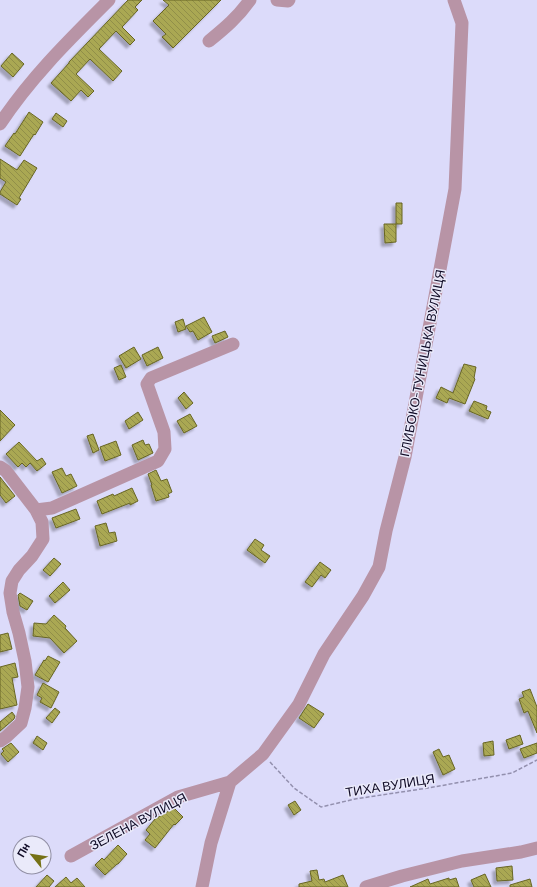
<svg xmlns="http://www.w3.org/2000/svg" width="537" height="887" font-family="Barlow,sans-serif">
	<defs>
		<pattern id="building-back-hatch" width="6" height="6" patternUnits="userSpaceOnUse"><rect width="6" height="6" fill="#aaa853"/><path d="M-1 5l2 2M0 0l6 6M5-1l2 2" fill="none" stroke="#918f48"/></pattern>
		<filter id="shadow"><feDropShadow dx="-3.5" dy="3.5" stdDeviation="1" flood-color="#0004"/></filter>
	</defs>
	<rect width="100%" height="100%" fill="#dcdbfa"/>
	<path fill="url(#building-back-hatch)" stroke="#676524" filter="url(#shadow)" d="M128 0H142L135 7 138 10 122 27 135 40 130 45 116 31 99 49 122 71 113 81 90 59 76 74 94 91 88 97 81 90 71 101 51 83 69 63V62Z
		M163 0H221L173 48 162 37 166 34 153 21 169 5Z
		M12 53 24 64 13 77 1 66Z
		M29 112 43 122 35 135 34 134 20 156 5 146 14 133 15 134Z
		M56 113 67 121 63 127 52 119Z
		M0 159 17 170 24 160 37 168 19 198 21 199 17 205 0 194V192L6 182 0 178Z
		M396 203H402V224H396V242L385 243 384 224H396Z
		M204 317 212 332 198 340 193 331 190 332 186 326Z
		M183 319 186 329 178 332 175 322Z
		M225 331 228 337 215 343 212 336Z
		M134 347 141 359 126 368 119 356Z
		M158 347 163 358 147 366 142 355Z
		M464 364 476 367 474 378 475 379 465 404 449 398 447 403 436 398 441 387 453 393Z
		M121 365 126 377 119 380 114 368Z
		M184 392 193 403 186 409 178 398Z
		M474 401 487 406 486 410 491 412 488 419 469 411Z
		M0 410 15 425 0 441Z
		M138 412 143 420 129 429 125 421Z
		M190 414 197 426 184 433 177 421Z
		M93 434 99 450 93 453 87 436Z
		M143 440 145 445 149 444 153 453 138 460 132 445Z
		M116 441 121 455 105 461 100 447Z
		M19 442 37 461 42 458 46 464 37 471 30 463 26 467 22 463 18 467 6 454Z
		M62 468 66 476 71 474 77 486 62 493 52 472Z
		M156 470 161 481 167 479 172 492 168 494 169 497 156 501 151 485H152L148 474Z
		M0 477 15 496 6 503 0 495Z
		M132 488 138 501 130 505V503L102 514 97 501 113 494 114 496Z
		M76 509 80 519 56 528 52 518Z
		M106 523 109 533 115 532 117 541 100 546 95 526Z
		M255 539 264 545 261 550 270 556 265 563 247 550Z
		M54 558 61 564 50 576 43 570Z
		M320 562 331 570 325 578 321 575 312 587 305 582Z
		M63 582 70 590 55 603 49 596Z
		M20 593 33 601 27 610 20 606 18 595Z
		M54 615 66 626 65 628 77 641 64 653 50 638 33 636 34 623 46 624Z
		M8 633 12 649 0 652V635Z
		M48 656 60 662 48 682 35 675 44 660 45 661Z
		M15 663 18 677 12 678 17 705 0 709V667Z
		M43 683 59 692 51 708 40 702 42 698 37 695Z
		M530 689 537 707V733L528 711 524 713 519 699 524 697 522 692Z
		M308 704 324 714 314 728 299 718Z
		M55 708 60 712 52 723 46 718Z
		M12 712 15 716 14 719 0 731V722Z
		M520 735 523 744 509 749 506 740Z
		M37 736 47 743 43 750 33 743Z
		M493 741 494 755 484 756 483 743Z
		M11 743 19 752 8 762 1 754 4 751 2 749Z
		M537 743V753L524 758 520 749Z
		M439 749 443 757 449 755 455 769 443 775 433 752Z
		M295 801 301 810 294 815 288 805Z
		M174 808 183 817 175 825 174 824 155 848 145 840 150 834 146 830 155 819Z
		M118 845 127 854 118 864H117L105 875 95 865 102 858 104 860Z
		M512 866 513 880 497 881 496 868Z
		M317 870 319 880 324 879 325 882 343 875 348 887H299V884L312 881 310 871Z
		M485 874 491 887H474L471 880Z
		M47 875 54 881 49 887H36Z
		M66 877 71 883 77 878 85 887H55Z
		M449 878V880L456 878 459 887H410L428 879 430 884Z
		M530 879 532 887H510V885Z"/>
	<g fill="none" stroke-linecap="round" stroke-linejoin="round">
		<path stroke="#9390ae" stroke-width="1.5" stroke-dasharray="4 2" stroke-linecap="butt" d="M270 762 294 788 321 807 355 799 428 788 512 773 537 760"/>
		<path stroke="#b894a6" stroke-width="13" d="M277 0 288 1 289 0
			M209 41C225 28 238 17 250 0
			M0 124C30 78 70 39 109 0
			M0 467 6 471 36 510 42 522 43 539 32 556 19 570 12 581 10 593 13 612 19 633 25 661 28 687 25 708 21 723 6 737 0 741
			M36 510 52 508 158 461 165 449 164 432 147 384 151 378 233 344
			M71 856 178 797 230 782
			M202 887 211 843 230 782 263 754 299 704 324 654 363 596 379 567 386 531 405 457 455 189 462 23 454 0
			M366 887 402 876 462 861 521 852 537 848"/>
	</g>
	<g text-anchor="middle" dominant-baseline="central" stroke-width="3" stroke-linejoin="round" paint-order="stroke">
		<g font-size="13" fill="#0f0a25" stroke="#eaeafa">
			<text transform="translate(422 363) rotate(-79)">ГЛИБОКО-ТУНИЦЬКА ВУЛИЦЯ</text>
			<text transform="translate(390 785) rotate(-9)">ТИХА ВУЛИЦЯ</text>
			<text transform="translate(138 821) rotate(-28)">ЗЕЛЕНА ВУЛИЦЯ</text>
		</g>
	</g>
	<g transform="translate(32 855) rotate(300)"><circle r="19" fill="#eaeafa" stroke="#9290a5"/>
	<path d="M0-3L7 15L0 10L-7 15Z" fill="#767216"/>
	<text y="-6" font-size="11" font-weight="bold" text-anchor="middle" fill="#0f0a25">Пн</text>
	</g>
</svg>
